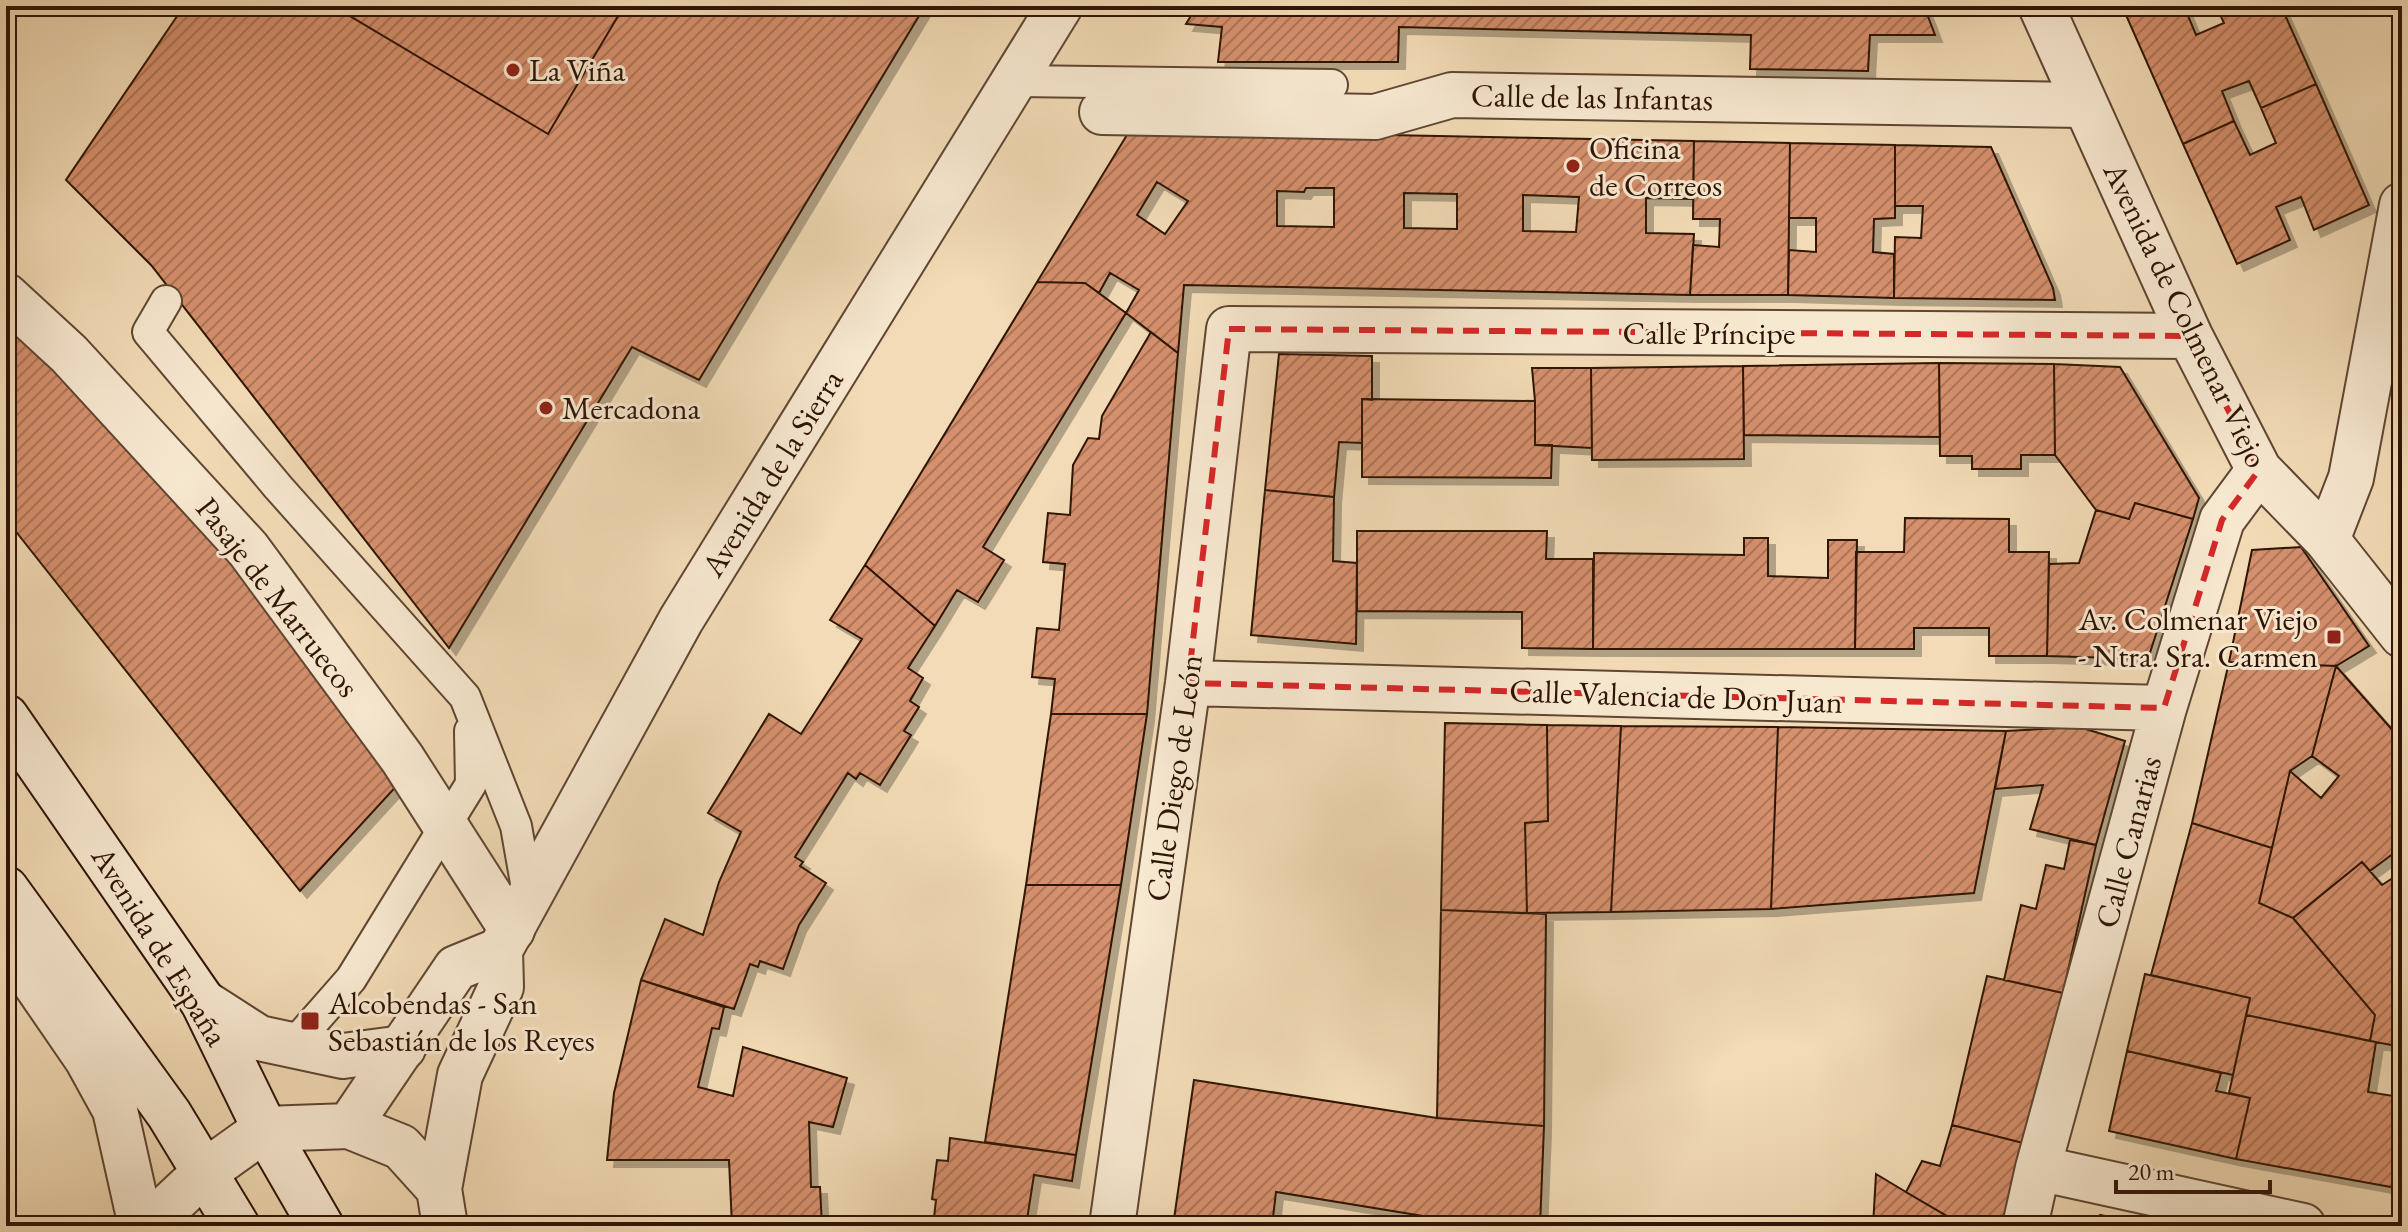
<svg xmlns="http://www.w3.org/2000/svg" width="2408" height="1232" font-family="'EB Garamond',serif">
	<defs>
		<pattern id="building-hatch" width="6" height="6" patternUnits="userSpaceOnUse" patternTransform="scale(2)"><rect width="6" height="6" fill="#d5906d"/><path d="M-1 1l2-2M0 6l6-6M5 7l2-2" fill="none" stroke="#ad7458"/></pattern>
		<filter id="shadow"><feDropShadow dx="7" dy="7" stdDeviation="0" flood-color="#0004"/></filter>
	</defs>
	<rect width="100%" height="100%" fill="#f2dbb6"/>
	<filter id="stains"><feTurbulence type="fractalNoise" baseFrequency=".0025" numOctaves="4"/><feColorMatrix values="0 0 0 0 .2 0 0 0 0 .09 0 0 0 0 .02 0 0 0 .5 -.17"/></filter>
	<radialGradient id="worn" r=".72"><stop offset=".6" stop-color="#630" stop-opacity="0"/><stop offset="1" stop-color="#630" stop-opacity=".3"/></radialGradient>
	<path fill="url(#building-hatch)" stroke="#2e1406" stroke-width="2" fill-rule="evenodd" filter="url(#shadow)" d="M184 6H333L548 134 624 6H925L699 380 632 347 449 648 151 265 66 180Z
		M333 6H624L548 134Z
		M1197 6H1924L1935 35H1870L1868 71 1750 69 1751 35 1399 27 1398 62H1218L1222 27 1186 24Z
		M2122 6H2184L2196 35 2224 23 2216 6H2281L2316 84 2261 108 2249 81 2222 91 2234 121 2183 144Z
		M2316 84 2369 205 2314 230 2301 197 2276 207 2290 240 2237 264 2183 144 2234 121 2250 155 2276 143 2261 108Z
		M1130 130 1694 141 1693 199 1646 198V233L1694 234 1690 295 1184 285 1178 353 1126 313 1139 290 1110 273 1099 293 1085 283 1037 282ZM1157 182 1188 201 1165 234 1137 215ZM1306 188H1334V227L1277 226V191L1304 192ZM1404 193 1457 194V229L1404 228ZM1523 195 1579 197 1576 232 1523 231Z
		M1694 141 1790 143 1788 295H1690L1693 245 1719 247 1720 219H1693Z
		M1790 143 1895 145V218L1874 219 1873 252 1894 254V298L1788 295 1789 250 1816 252V218H1789Z
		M1895 145 1991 147 2053 288 2055 300 1894 298 1895 237 1921 238 1923 206H1895Z
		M1037 282 1085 283 1126 313 983 547 1004 560 978 602 957 590 935 626 865 565Z
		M6 307 212 527 402 780 300 891 6 519Z
		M1151 332 1178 353 1147 714H1051L1055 679 1032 677 1037 628 1059 630 1065 564 1043 562 1048 513 1070 515 1073 465 1088 438 1099 439 1102 416Z
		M1279 354 1372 356V400L1362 399V443L1339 442 1334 497 1265 490Z
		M1939 363 2054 364 2055 455H2021V469H1972V456H1940Z
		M1939 363 1940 437 1744 435 1743 366Z
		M2054 364 2120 367 2199 498 2193 519 2135 503 2129 519 2096 510 2055 455Z
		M1743 366 1744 459 1592 460 1591 368Z
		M1532 368H1591L1592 448 1535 445V401Z
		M1362 399 1535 401V445H1552L1551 478 1362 477Z
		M1265 490 1334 497 1333 561 1357 563 1356 644 1251 635Z
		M2402 494V550L2392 549Z
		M2135 503 2193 519 2148 659 2047 656 2049 564 2079 563 2096 510 2129 519Z
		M1905 518 2009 519V552H2049L2047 656H1989V628H1914V649H1855L1856 552H1904Z
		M1357 531H1547L1546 559H1593V649L1522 648V612L1357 611Z
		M1744 538H1768V576L1828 578V540H1857L1855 649H1593L1594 553 1744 555Z
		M2301 547 2369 646 2336 666 2229 662 2252 550Z
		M865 565 935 626 908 668 923 678 910 701 919 707 904 731 911 735 880 785 860 773 856 779 848 773 795 857 803 862 800 866 826 883 799 925 783 969 760 961 758 967 750 964 734 1009 641 980 665 919 703 935 719 882 741 832 708 813 769 714 801 734 862 639 830 620Z
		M2229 662 2336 666 2312 756 2290 771 2272 848 2192 823Z
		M2336 666 2402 741V847L2370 871 2362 862 2293 918 2259 903 2290 771 2321 798 2339 776 2312 756Z
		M1051 714H1147L1121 885H1026Z
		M1445 723 1547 725 1548 821 1525 823 1527 913 1441 910Z
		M1547 725 1621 726 1611 912 1527 913 1525 823 1548 821Z
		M1621 726 1778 727 1771 909 1611 912Z
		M1778 727 2006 731 1974 893 1771 909Z
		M2079 727 2125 741 2096 845 2030 829 2043 785 1995 789 2006 731Z
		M2192 823 2272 848 2259 903 2293 918 2375 1015 2370 1041 2246 1015 2250 998 2151 975Z
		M2070 840 2096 845 2063 993 2004 980 2021 905 2036 909 2046 865 2064 869Z
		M2362 862 2382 885 2402 872V1047L2370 1041 2375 1015 2293 918Z
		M1026 885H1121L1076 1155 985 1142Z
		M1441 910 1546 914 1544 1126 1437 1118Z
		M2145 974 2250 998 2233 1075 2127 1051Z
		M1987 976 2063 993 2027 1144 1952 1125Z
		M641 980 724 1007 719 1029 712 1028 698 1087 733 1096 743 1047 847 1078 833 1127 809 1122 811 1187H820L822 1226H732L729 1160H607L614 1093Z
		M2246 1015 2376 1042 2368 1092 2400 1097 2402 1189 2236 1159 2250 1098 2229 1093Z
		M2127 1051 2221 1073 2216 1091 2250 1098 2236 1159 2109 1131Z
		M1194 1080 1437 1118 1544 1126 1540 1226H1484L1276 1192 1272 1226H1173Z
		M1952 1125 2027 1144 2009 1226H1964L1906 1192 1922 1161 1940 1166Z
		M950 1138 1076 1155 1072 1181 1034 1175 1026 1226H933L936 1200 932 1199 937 1160 948 1161Z
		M1876 1174 1906 1192 1964 1226H1873Z
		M2100 1215 2160 1226H2085Z"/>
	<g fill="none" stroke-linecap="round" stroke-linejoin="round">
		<defs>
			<path id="service" d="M1013 81 1332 85
				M166 301 148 332 278 487 465 697 516 826 529 900
				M293 1045 351 979 471 784 470 731"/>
			<path id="pedestrian" d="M1102 112 1375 117 1452 95 2084 105
				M6 296 69 354 248 549 402 758 512 930"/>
			<path id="minor" d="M2041 6 2190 336 2259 470 2327 540 2402 635
				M2327 540 2351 478 2402 205
				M1188 683 2164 708
				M6 941 87 1059 115 1110 141 1226
				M203 1002 259 1038 343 1056 403 1048
				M2038 1168 2303 1226
				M1112 1226 1188 683 1229 329 2190 336
				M2025 1226 2038 1168 2164 708 2222 520 2259 470"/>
			<path id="tertiary" d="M349 1126 456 968 500 950
				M439 1189 460 1075 501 987 500 950 681 620 1060 6
				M160 1226 171 1204 205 1172 265 1129 349 1126 401 1147 439 1189 445 1226"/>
			<path id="secondary" d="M6 717 203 1002 265 1129 321 1226
				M6 889 169 1114 237 1226"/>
		</defs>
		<use href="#service" stroke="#5f4632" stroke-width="34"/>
		<use href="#pedestrian" stroke="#5f4632" stroke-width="48"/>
		<use href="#minor" stroke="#5f4632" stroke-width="48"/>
		<use href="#tertiary" stroke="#5f4632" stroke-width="48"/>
		<use href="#secondary" stroke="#2e1406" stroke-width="48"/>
		<use href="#service" stroke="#f7e8d0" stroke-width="30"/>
		<use href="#pedestrian" stroke="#f7e8d0" stroke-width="44"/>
		<use href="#minor" stroke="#f7e8d0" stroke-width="44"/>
		<use href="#tertiary" stroke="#f7e8d0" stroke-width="44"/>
		<use href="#secondary" stroke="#f7e8d0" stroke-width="44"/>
	</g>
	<path fill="none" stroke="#d62828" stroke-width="6" stroke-dasharray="16 10" stroke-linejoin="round" d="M1229 329 2190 336 2259 470 2222 520 2164 708 1188 683Z"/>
	<g fill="#8f2418" stroke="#f7e8d0" stroke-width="3">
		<circle cx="513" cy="70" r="8"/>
		<circle cx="1573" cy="166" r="8"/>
		<circle cx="546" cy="408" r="8"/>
		<rect x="2326" y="629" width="16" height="16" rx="4"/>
		<rect x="300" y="1011" width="20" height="20" rx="4"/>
	</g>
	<g text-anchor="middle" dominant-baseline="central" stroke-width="6" stroke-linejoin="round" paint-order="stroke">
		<g font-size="32" fill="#2e1406" stroke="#f7e8d0" text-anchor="start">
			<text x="529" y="70">La Viña</text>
			<text x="1589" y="148">Oficina<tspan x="1589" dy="37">de Correos</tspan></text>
			<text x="562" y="408">Mercadona</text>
			<text x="2318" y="619" text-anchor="end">Av. Colmenar Viejo<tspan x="2318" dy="37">- Ntra. Sra. Carmen</tspan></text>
			<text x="328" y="1003">Alcobendas - San<tspan x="328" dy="37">Sebastián de los Reyes</tspan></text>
		</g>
		<g font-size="32" fill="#2e1406" stroke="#f7e8d0">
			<text transform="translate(1592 97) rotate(1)">Calle de las Infantas</text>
			<text transform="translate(2186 315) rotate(64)">Avenida de Colmenar Viejo</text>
			<text x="1709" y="333">Calle Príncipe</text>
			<text transform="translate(772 473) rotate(-58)">Avenida de la Sierra</text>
			<text transform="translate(278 597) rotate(52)">Pasaje de Marruecos</text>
			<text transform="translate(1676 696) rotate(2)">Calle Valencia de Don Juan</text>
			<text transform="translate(1174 778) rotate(-82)">Calle Diego de León</text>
			<text transform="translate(2128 842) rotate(-75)">Calle Canarias</text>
			<text transform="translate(160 946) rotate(58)">Avenida de España</text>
		</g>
	</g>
	<rect width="2408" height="1232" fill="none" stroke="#f2dbb6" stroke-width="32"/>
	<rect x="8" y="8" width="2392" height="1216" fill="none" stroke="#2e1406" stroke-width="4"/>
	<rect x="16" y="16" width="2376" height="1200" fill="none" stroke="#2e1406" stroke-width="2"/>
	<path d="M2116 1180v12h154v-12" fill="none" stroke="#2e1406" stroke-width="4"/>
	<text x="2128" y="1180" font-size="24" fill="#2e1406" stroke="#f7e8d0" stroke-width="6" paint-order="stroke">20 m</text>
	<rect width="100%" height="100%" filter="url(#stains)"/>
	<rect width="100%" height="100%" fill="url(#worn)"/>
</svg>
